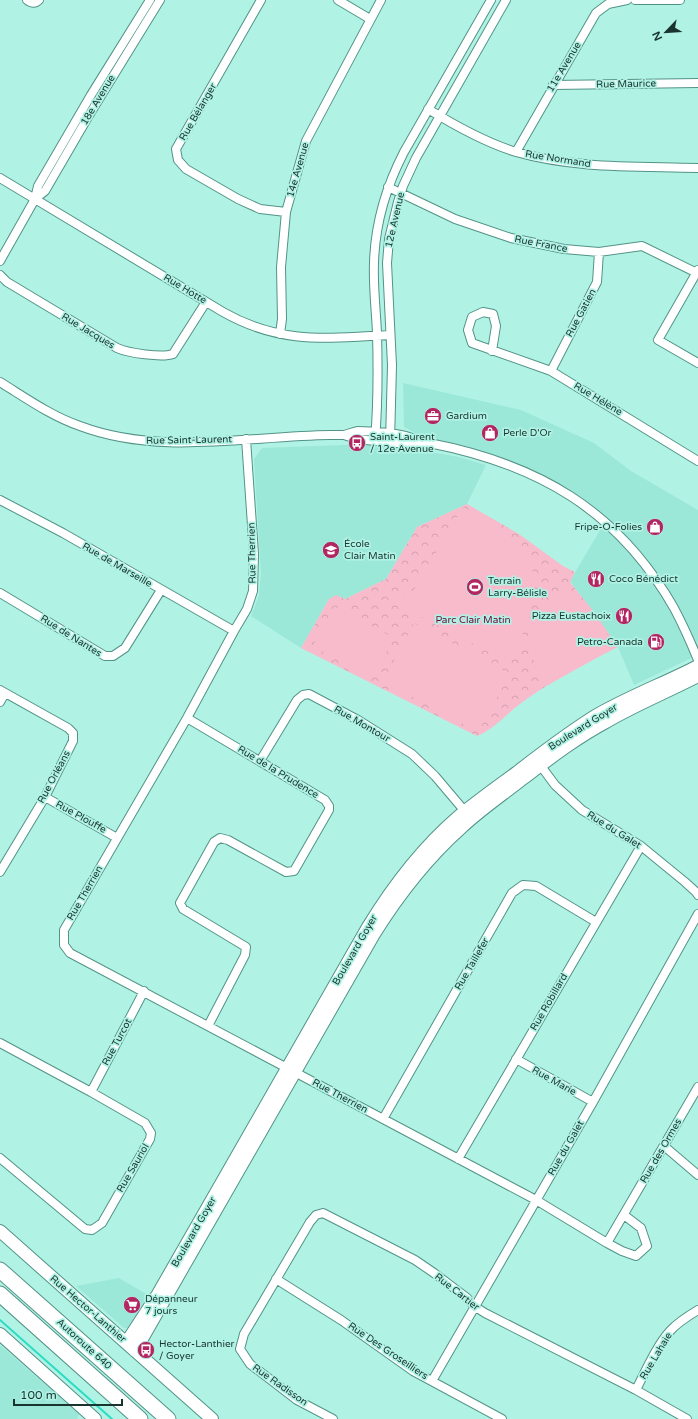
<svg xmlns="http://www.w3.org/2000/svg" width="698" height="1419" font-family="'Varela Round',sans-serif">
	<defs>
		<pattern id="park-crowns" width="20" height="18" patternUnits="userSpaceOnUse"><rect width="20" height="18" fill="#f8bbcc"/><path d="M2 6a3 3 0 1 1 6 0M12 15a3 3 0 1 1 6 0" fill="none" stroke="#d4a1b0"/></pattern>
	</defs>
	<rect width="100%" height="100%" fill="#b0f3e5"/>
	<path fill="#9be8d8" d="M403 383 521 410 594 443 631 471 698 510V655L634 685 618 647 570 581 606 520 572 492 533 471 498 457 424 438 404 427Z
		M370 444 391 445 459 457 486 465 467 504 417 527 386 579 345 599H329L301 648 251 616 259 595 261 574 254 459 262 448Z
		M119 1278 148 1295 131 1325 128 1328H124L76 1286Z
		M0 1345 79 1414 77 1419H0Z"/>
	<path fill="url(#park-crowns)" d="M467 504 519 534 563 566 575 572 570 582 594 612 618 647C586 663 553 680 524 701 508 712 495 729 477 736L301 648 329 599 336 595 345 599 386 579 417 527Z"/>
	<path fill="#f8bbcc" d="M463 507C486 519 506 530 522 551 527 558 532 565 533 573 537 593 530 615 522 633L525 635 509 663 409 610 404 611 400 598 411 595Z
		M567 585 604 629 616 647 548 685C517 638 522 618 567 585Z
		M334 606 394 638 372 678 313 646Z
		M414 623 510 674 478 732 383 681Z"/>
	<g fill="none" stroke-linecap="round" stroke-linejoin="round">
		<path stroke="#2cdbc3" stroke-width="2" d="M0 1320 112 1419"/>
		<defs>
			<path id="street" d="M27 0C31 3 35 4 39 0
				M261 0 176 149 178 160 186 169 238 199 260 209 286 212
				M338 0 370 19
				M635 0H680
				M553 85 698 83
				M428 109C454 125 487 143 516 152 575 169 638 166 698 168
				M516 152 596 13 608 4 627 0
				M0 178 223 312C281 345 327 338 390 335
				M388 187 455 219 511 238 564 249 599 252 642 246 697 273
				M35 199 45 191 88 117 160 0
				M0 261 35 199 38 186 91 95 150 0
				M698 270 658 340 698 363
				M0 275 7 282 117 348C128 353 162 358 173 354L206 302
				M280 334 282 319 281 267 286 212 306 141 381 0
				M492 351 496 326 493 314 483 312 472 317 468 330 472 343 551 371 698 461
				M551 371 597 282 599 252
				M0 382C26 398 51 416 80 426 160 456 247 436 330 435H344L356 439 407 444 421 443
				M344 435C348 434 353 432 358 431 369 431 399 433 409 437 416 439 422 442 429 443 538 464 618 510 674 608 683 625 691 643 698 660
				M246 439 254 554 253 591 247 609 234 631 187 718 64 930V945L70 953 536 1200 607 1243 698 1087
				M375 440C378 405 378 369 377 333 376 310 373 286 374 263 375 224 386 187 404 152L491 0
				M390 442 392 365 387 263 389 239 398 202 403 186 416 158 506 0
				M0 500 63 533 234 631
				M0 593 105 656H113L125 648 161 590
				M0 690 68 728 73 733V741L45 797 0 872
				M0 702 5 693
				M187 718 325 800 329 806V810L294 871 286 872 228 840 220 838 214 842 180 903 183 909 246 947 245 955 208 1026
				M260 761 297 700 303 695 309 694 358 720 412 754 435 776 468 815
				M538 762 555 785 582 810 641 846 685 882 696 892 698 895
				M45 797 117 838
				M0 1043 91 1092 145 1123 151 1133 150 1139 102 1223 92 1230 85 1229 0 1158
				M516 1059 593 1102
				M91 1092 144 991
				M383 1119 512 893 523 885 536 886 596 922
				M664 1146 698 1175
				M458 1159 641 846
				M607 1243 622 1251 636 1256 647 1246 641 1228 624 1215
				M276 1279 341 1320 413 1371 502 1419
				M432 1381 593 1102 698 914
				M636 1390C645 1372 657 1345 670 1331 678 1322 688 1316 698 1310
				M333 1419 297 1400 250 1364 240 1349 244 1334 310 1222 316 1215 323 1213 415 1260 434 1273 467 1298 474 1306 485 1313 636 1390 687 1419"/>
			<path id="secondary" d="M0 1231 212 1419
				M0 1334 95 1419
				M126 1343 158 1294 368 927C393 886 422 848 458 817 477 801 497 787 516 773 542 753 569 732 597 715 630 696 665 683 698 666
				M135 1351 374 934C399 894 427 858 462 827 480 810 502 795 521 780 549 759 576 738 606 722 635 705 667 692 698 676"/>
			<path id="highway" d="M0 1270 168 1419
				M0 1294 140 1419"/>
		</defs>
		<use href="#street" stroke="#529387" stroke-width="10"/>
		<use href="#secondary" stroke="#529387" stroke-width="14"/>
		<use href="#highway" stroke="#529387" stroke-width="17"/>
		<use href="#street" stroke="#fff" stroke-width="8"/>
		<use href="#secondary" stroke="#fff" stroke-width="12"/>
		<use href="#highway" stroke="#fff" stroke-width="15"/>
	</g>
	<defs>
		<symbol id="office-disc" viewBox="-11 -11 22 22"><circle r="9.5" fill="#b22762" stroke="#b0f3e5"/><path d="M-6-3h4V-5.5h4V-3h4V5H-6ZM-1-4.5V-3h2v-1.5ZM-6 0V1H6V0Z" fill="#fff"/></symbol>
		<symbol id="shop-disc" viewBox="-11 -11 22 22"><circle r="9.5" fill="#b22762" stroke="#b0f3e5"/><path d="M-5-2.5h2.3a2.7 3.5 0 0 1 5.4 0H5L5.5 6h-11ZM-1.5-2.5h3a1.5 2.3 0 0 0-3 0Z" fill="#fff"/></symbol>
		<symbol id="bus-disc" viewBox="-11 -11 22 22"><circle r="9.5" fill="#b22762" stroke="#b0f3e5"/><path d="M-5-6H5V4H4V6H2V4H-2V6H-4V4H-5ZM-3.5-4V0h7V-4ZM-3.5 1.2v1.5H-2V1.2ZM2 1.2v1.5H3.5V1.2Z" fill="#fff"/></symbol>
		<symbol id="school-disc" viewBox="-11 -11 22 22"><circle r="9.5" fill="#b22762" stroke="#b0f3e5"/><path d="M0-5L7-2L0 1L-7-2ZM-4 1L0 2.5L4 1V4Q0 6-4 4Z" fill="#fff"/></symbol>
		<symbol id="restaurant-disc" viewBox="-11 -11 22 22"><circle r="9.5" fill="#b22762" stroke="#b0f3e5"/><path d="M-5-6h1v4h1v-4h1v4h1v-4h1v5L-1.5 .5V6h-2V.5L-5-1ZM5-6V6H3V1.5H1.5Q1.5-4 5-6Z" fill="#fff"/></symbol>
		<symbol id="stadium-disc" viewBox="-11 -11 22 22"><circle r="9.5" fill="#b22762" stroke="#b0f3e5"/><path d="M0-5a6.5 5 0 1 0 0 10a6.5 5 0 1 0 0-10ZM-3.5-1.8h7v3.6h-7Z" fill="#fff"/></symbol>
		<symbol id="fuel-disc" viewBox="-11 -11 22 22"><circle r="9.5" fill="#b22762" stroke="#b0f3e5"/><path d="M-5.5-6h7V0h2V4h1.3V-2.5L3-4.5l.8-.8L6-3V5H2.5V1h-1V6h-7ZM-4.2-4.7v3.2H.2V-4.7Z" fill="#fff"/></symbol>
		<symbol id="supermarket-disc" viewBox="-11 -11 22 22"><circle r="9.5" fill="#b22762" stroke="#b0f3e5"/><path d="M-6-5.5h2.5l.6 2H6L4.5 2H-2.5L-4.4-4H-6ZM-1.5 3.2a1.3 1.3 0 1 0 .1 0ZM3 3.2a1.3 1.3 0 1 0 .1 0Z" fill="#fff"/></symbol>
	</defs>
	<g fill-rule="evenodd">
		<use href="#office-disc" x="423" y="406" width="20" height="20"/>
		<use href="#shop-disc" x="480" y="423" width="20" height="20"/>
		<use href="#bus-disc" x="347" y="433" width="20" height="20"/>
		<use href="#shop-disc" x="645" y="517" width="20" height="20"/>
		<use href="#school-disc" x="321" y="540" width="20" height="20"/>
		<use href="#restaurant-disc" x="586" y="569" width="20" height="20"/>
		<use href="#stadium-disc" x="465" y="577" width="20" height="20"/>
		<use href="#restaurant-disc" x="614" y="606" width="20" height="20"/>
		<use href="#fuel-disc" x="646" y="632" width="20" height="20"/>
		<use href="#supermarket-disc" x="122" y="1295" width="20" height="20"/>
		<use href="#bus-disc" x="136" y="1340" width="20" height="20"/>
	</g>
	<g text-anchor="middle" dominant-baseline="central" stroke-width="3.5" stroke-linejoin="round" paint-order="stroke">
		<g font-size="10" fill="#19342f" stroke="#b0f3e5">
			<text transform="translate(564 67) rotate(-59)">11e Avenue</text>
			<text transform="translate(626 84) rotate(-1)">Rue Maurice</text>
			<text transform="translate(98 100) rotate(-59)">18e Avenue</text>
			<text transform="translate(198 112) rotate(-60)">Rue Bélanger</text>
			<text transform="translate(558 159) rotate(9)">Rue Normand</text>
			<text transform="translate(298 170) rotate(-74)">14e Avenue</text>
			<text transform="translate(395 220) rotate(-77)">12e Avenue</text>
			<text transform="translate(541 244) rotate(11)">Rue France</text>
			<text transform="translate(185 289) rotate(31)">Rue Hotte</text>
			<text transform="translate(581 313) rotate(-62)">Rue Gatien</text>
			<text transform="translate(88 331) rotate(31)">Rue Jacques</text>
			<text transform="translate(598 399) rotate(31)">Rue Hélène</text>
			<text transform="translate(189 440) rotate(-1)">Rue Saint-Laurent</text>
			<text transform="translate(252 553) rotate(-91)">Rue Therrien</text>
			<text transform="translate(117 565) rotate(30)">Rue de Marseille</text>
			<text transform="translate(71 636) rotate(32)">Rue de Nantes</text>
			<text transform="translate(362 724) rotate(30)">Rue Montour</text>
			<text transform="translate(583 727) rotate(-32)">Boulevard Goyer</text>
			<text transform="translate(278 772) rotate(31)">Rue de la Prudence</text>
			<text transform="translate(54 777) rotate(-62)">Rue Orléans</text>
			<text transform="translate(81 817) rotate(29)">Rue Plouffe</text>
			<text transform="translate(614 830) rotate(32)">Rue du Galet</text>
			<text transform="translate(85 893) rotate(-60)">Rue Therrien</text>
			<text transform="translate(355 950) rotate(-60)">Boulevard Goyer</text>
			<text transform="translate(472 964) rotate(-60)">Rue Taillefer</text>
			<text transform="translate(549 1002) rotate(-60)">Rue Robillard</text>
			<text transform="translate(117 1042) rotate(-62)">Rue Turcot</text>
			<text transform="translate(554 1081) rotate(29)">Rue Marie</text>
			<text transform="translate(340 1096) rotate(28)">Rue Therrien</text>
			<text transform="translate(566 1148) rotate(-60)">Rue du Galet</text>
			<text transform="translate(661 1151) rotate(-60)">Rue des Ormes</text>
			<text transform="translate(133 1168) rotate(-60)">Rue Sauriol</text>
			<text transform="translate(194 1232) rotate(-60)">Boulevard Goyer</text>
			<text transform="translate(457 1292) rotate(38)">Rue Cartier</text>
			<text transform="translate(88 1309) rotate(41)">Rue Hector-Lanthier</text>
			<text transform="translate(84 1344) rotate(42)">Autoroute 640</text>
			<text transform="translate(388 1351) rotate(34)">Rue Des Groseilliers</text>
			<text transform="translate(656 1356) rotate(-59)">Rue Lahaie</text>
			<text transform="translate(280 1385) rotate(35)">Rue Radisson</text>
		</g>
		<g font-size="10" fill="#19342f" stroke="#b0f3e5" text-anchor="start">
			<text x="446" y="416">Gardium</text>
			<text x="503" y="433">Perle D'Or</text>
			<text x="370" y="437">Saint-Laurent<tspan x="370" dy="12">/ 12e Avenue</tspan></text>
			<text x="642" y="527" text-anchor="end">Fripe-O-Folies</text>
			<text x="344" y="544">École<tspan x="344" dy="12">Clair Matin</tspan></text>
			<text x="609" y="579">Coco Bénédict</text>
			<text x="488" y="581">Terrain<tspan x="488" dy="12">Larry-Bélisle</tspan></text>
			<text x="611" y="616" text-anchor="end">Pizza Eustachoix</text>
			<text x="643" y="642" text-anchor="end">Petro-Canada</text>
			<text x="145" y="1299">Dépanneur<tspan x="145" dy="12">7 jours</tspan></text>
			<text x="159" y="1344">Hector-Lanthier<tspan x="159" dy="12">/ Goyer</tspan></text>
		</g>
		<g font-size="10" fill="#6d0938" stroke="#b0f3e5">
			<text x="473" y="620">Parc Clair Matin</text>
		</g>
	</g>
	<g transform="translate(666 32) rotate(245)" stroke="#b0f3e5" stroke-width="3" paint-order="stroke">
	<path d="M0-3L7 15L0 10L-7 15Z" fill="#19342f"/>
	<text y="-6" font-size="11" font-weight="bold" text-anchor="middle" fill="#19342f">N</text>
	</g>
	<path d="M14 1399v6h108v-6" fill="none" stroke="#19342f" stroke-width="2"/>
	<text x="20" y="1399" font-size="12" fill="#19342f" stroke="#b0f3e5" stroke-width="3" paint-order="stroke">100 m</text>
</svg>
